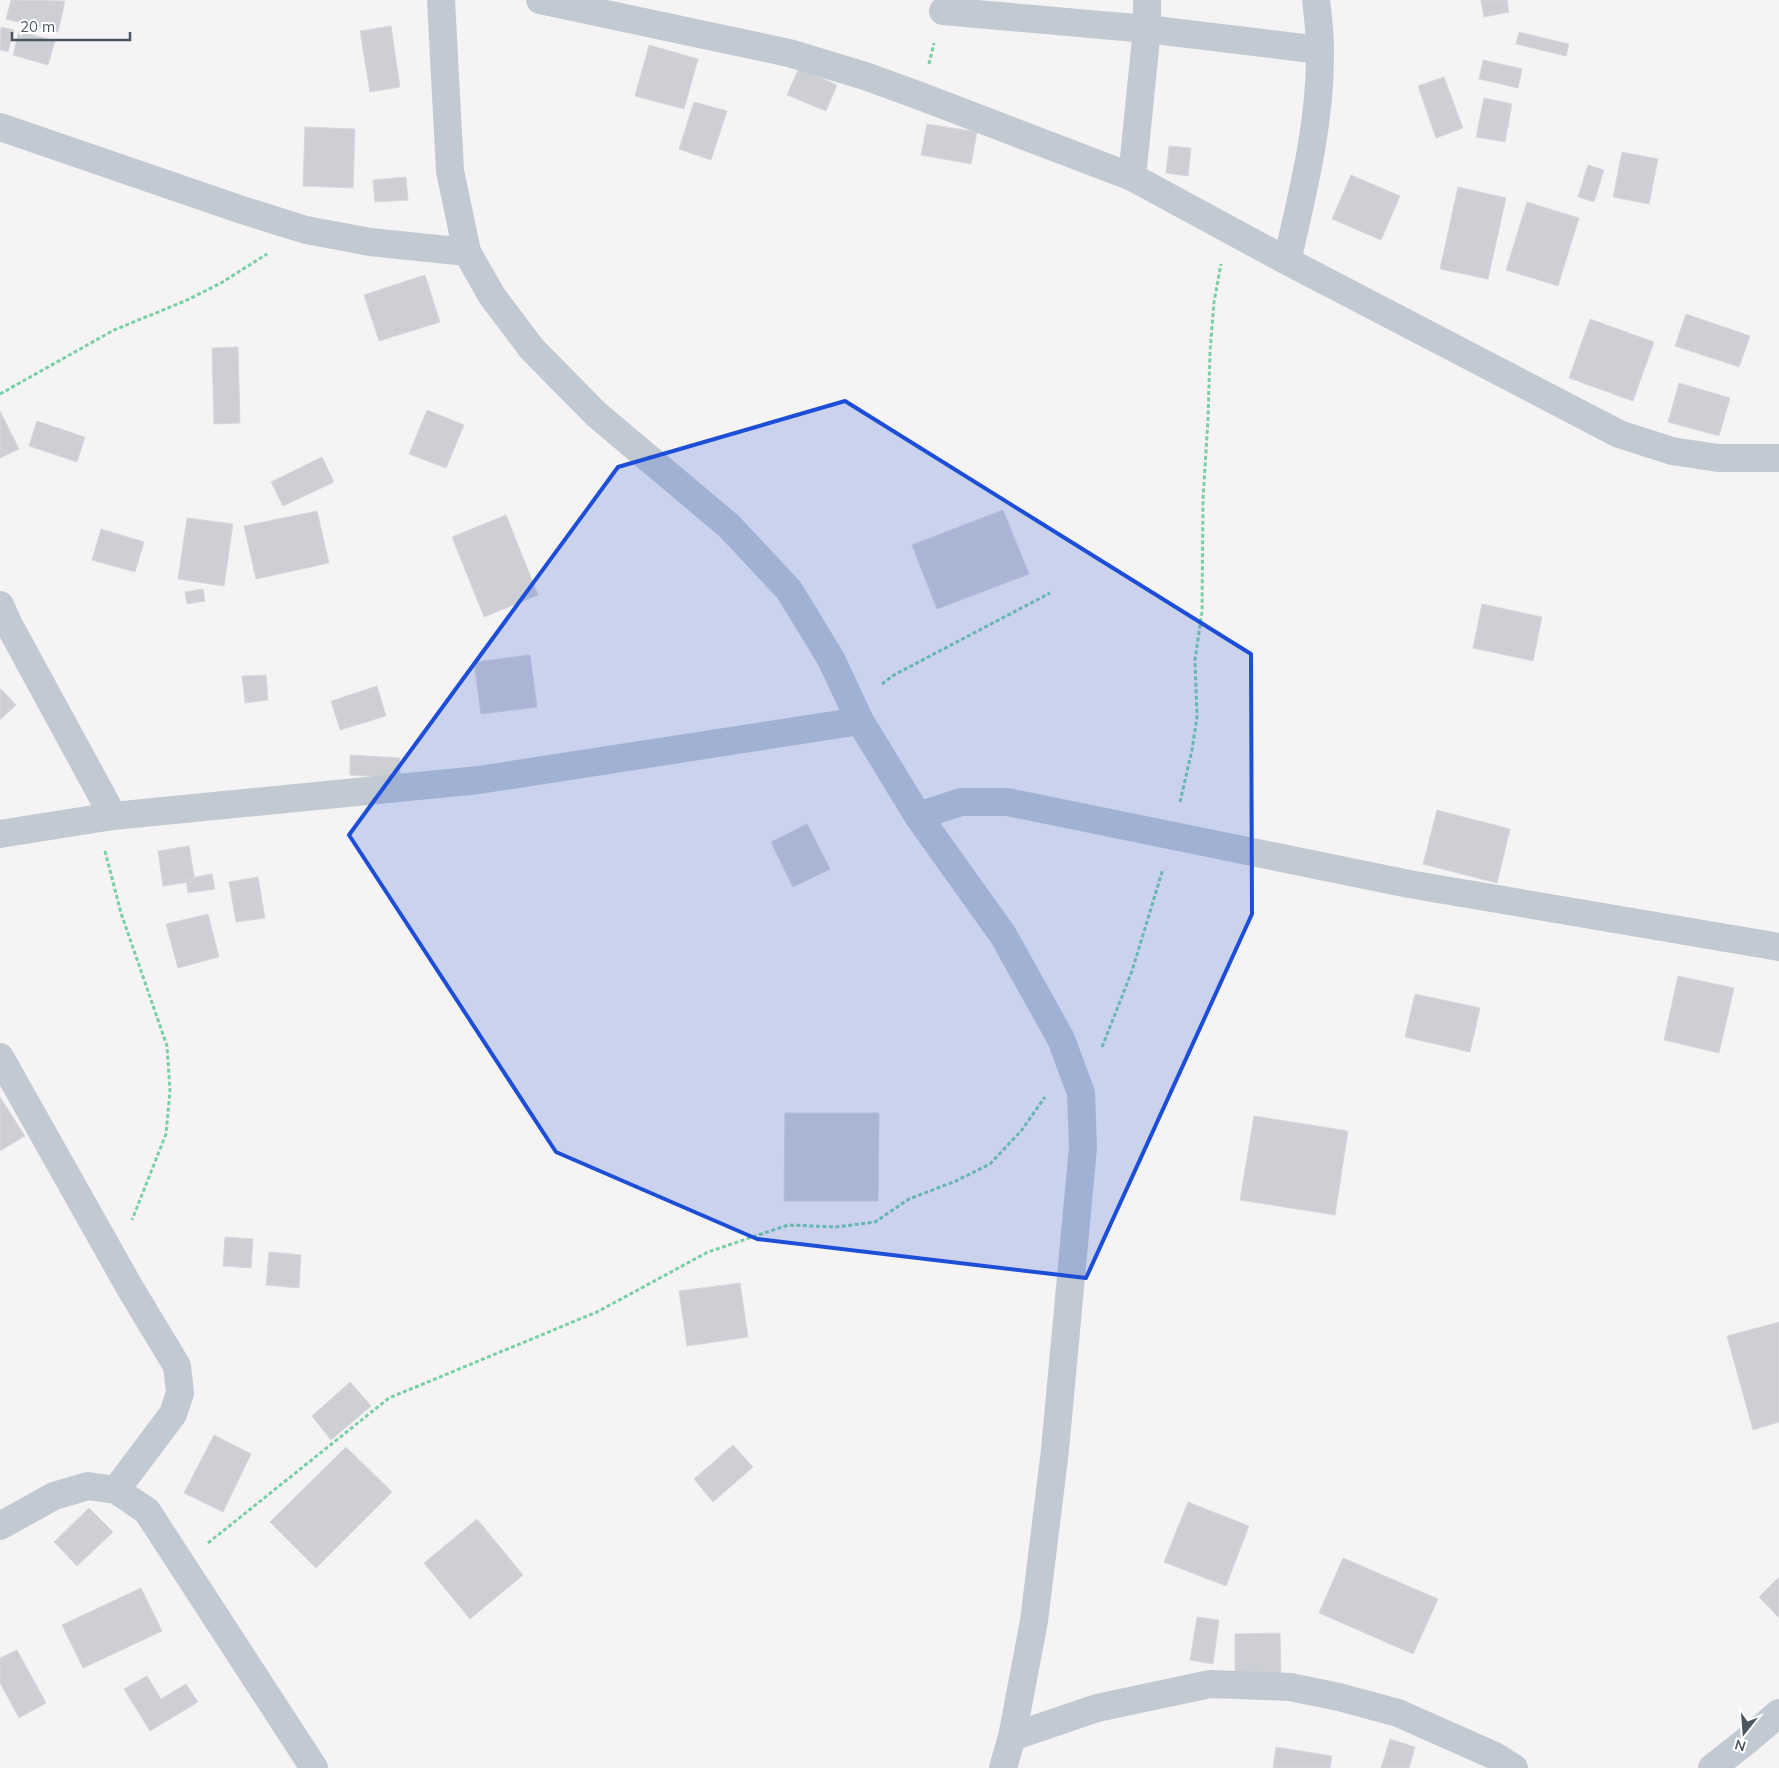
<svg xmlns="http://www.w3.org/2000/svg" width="1779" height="1768" font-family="Mulish,sans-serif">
	<rect width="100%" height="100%" fill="#f5f3f3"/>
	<path fill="#cdcfd5" stroke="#d7d9de" d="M11 0 65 1 58 32 6 19Z
		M1481 0H1507L1509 12 1484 17Z
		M391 26 400 87 370 92 360 31Z
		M1 27 14 30 8 52 0 50Z
		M19 31 55 41 48 65 13 55Z
		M1519 32 1569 44 1566 56 1516 44Z
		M649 45 698 59 684 109 635 96Z
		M1483 60 1522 69 1518 88 1479 79Z
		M799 68 837 85 826 111 787 95Z
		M1444 77 1463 128 1436 138 1418 86Z
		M1484 98 1512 104 1505 142 1476 137Z
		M694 102 727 111 711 160 679 149Z
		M927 124 977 132 971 164 921 155Z
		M305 127 355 129 353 188 303 186Z
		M1169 146 1191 148 1188 176 1166 173Z
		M1622 152 1658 159 1649 204 1613 197Z
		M1588 165 1604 170 1594 202 1578 197Z
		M1351 175 1400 196 1381 240 1332 219Z
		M406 177 408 200 375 202 373 180Z
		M1458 187 1506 198 1488 279 1440 269Z
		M1527 202 1579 218 1558 286 1506 270Z
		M425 275 440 322 379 341 364 295Z
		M1686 314 1750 336 1739 367 1675 346Z
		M1590 319 1654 342 1633 401 1569 378Z
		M238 347 240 423 214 424 212 348Z
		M1679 383 1730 398 1719 436 1668 422Z
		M427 410 464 425 446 468 409 454Z
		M0 411 19 449 0 458Z
		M37 421 85 437 77 462 29 446Z
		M322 457 334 482 283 506 271 482Z
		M1003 510 1029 574 937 609 912 545Z
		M317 511 329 563 256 579 244 526Z
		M506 515 538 595 484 617 452 537Z
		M187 518 233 524 224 586 178 579Z
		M101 529 144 542 135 572 92 560Z
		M203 589 205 601 187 604 185 592Z
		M1482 604 1542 617 1533 661 1473 648Z
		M530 655 537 707 481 714 474 662Z
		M266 675 268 700 245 703 242 676Z
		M377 686 386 716 340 730 331 701Z
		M0 688 16 705 0 720Z
		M350 755 400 758V778L350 775Z
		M1437 810 1510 829 1497 883 1423 864Z
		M807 824 830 869 793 887 771 842Z
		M189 846 195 881 163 886 158 851Z
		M212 874 215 889 188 893 186 879Z
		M258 877 265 918 236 922 229 882Z
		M208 914 219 957 178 968 166 924Z
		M1678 976 1734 988 1719 1053 1664 1040Z
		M1415 994 1480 1008 1470 1052 1405 1037Z
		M0 1097 25 1136 0 1151Z
		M785 1113H879L878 1201H784Z
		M1254 1116 1348 1131 1335 1215 1240 1200Z
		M225 1237 253 1239 251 1268 223 1266Z
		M269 1252 301 1255 299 1288 266 1285Z
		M740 1283 748 1337 687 1346 679 1291Z
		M1779 1322V1422L1753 1430 1727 1336Z
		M350 1382 371 1406 331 1440 312 1416Z
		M214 1435 251 1454 223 1512 184 1493Z
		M733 1445 753 1467 713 1502 694 1479Z
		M346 1447 392 1492 316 1568 270 1522Z
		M1188 1502 1249 1526 1226 1586 1164 1562Z
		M89 1508 113 1532 77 1566 54 1542Z
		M477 1519 523 1575 470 1619 424 1563Z
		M1343 1558 1438 1599 1413 1654 1319 1613Z
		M1779 1577V1618L1759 1597Z
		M141 1588 162 1631 83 1668 62 1625Z
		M1197 1617 1219 1620 1213 1664 1190 1660Z
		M1280 1633 1281 1674H1235V1634Z
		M17 1650 46 1703 19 1718 0 1683V1658Z
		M147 1676 161 1699 186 1684 198 1702 150 1731 124 1689Z
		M1390 1739 1415 1747 1409 1768H1381Z
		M1276 1747 1332 1756 1330 1768H1273Z"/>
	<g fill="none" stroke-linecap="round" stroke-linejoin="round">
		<path stroke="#7ad0a6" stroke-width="3" stroke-dasharray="4 2.5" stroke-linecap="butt" d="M929 64 934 43
			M0 394 114 330 185 301 221 283 267 254
			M882 684 894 675 1050 593
			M1180 802 1192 750 1197 717 1195 660 1202 612 1203 499 1208 419 1210 352 1214 302 1221 264
			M105 851 121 913 167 1046 170 1091 166 1134 132 1220
			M1102 1047 1132 971 1163 869
			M208 1543 389 1398 597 1312 708 1252 788 1225 836 1227 875 1222 909 1199 956 1181 990 1164 1021 1131 1045 1097"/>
		<path stroke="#c1cad2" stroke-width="28" d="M441 0 450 171 467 252 492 296 532 349 596 414 729 526 789 590 831 659 860 721 918 816 1003 935 1061 1039 1081 1093 1083 1147 1055 1450 1034 1621 1012 1737 1003 1768
			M540 0 789 53 865 76 920 96 1132 177 1287 261 1619 434 1672 451 1718 458H1779
			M943 11 1147 29 1320 50
			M0 127 242 210 306 230 370 242 467 252
			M1132 177 1147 29V0
			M1287 261C1303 192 1321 121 1320 50 1320 33 1318 16 1316 0
			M0 605 8 623 113 816
			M918 816 961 802H1007L1409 884 1779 947
			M0 834 113 816 479 780 860 721
			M0 1057 130 1288 177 1366 180 1393 173 1414 116 1490
			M0 1526 54 1496 88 1486 116 1490 147 1511 314 1768
			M1012 1737 1097 1708 1210 1684 1290 1687 1339 1697 1398 1713 1495 1756 1514 1768
			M1712 1768 1745 1742 1779 1713"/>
	</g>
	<path fill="#1d4ed8" fill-opacity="0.2" stroke="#1d4ed8" stroke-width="4" stroke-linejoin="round" d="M845 401 1251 654 1252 914 1086 1278 757 1239 556 1152 349 835 618 467Z"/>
	<g transform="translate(1744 1733) rotate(197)" stroke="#ffffff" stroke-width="4" paint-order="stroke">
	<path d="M0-4L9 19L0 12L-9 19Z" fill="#4a5661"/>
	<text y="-8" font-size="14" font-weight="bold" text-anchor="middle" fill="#4a5661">N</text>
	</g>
	<path d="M12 32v8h118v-8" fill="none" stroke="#4a5661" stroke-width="2.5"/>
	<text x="20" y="32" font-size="15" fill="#4a5661" stroke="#ffffff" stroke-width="4" paint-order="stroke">20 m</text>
</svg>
